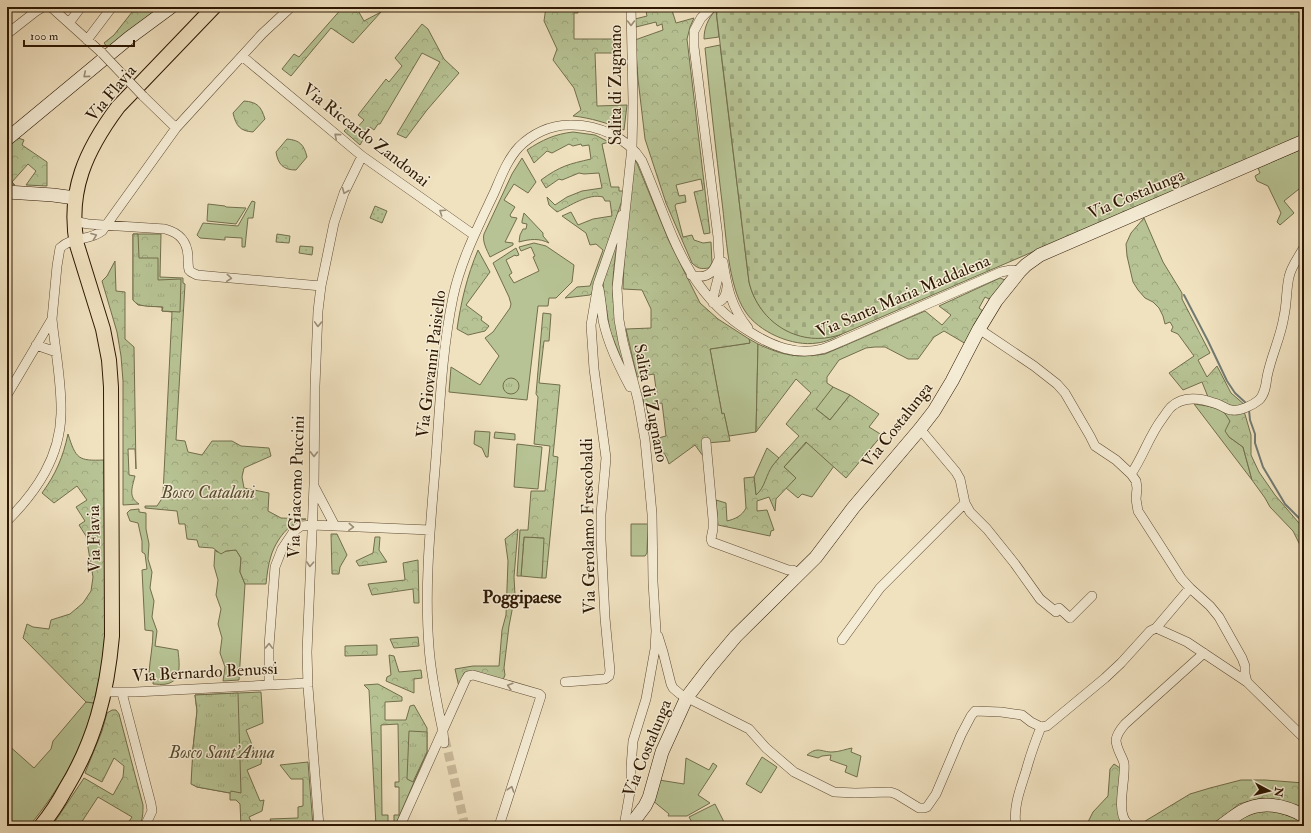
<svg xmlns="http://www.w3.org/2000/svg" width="1311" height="833" font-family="'IM FELL Double Pica',serif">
	<defs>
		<pattern id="forest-crowns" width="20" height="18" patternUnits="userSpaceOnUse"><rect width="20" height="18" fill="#b7c394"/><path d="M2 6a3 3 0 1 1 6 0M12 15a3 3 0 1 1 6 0" fill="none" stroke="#9ea77e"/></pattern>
		<pattern id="cemetery-stones" width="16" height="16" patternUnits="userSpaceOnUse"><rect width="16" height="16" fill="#b7c394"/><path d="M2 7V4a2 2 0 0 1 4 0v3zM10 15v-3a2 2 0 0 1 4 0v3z" fill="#9ea77e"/></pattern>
		<pattern id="park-tufts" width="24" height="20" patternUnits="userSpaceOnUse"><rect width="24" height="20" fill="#b7c394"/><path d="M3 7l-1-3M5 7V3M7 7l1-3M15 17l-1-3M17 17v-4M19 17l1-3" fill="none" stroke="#9ea77e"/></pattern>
		<pattern id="garden-dots" width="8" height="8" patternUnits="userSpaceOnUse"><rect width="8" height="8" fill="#b7c394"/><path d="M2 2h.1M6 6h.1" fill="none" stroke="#9ea77e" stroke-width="1.8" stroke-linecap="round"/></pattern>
	</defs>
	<rect width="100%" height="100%" fill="#f0e1bf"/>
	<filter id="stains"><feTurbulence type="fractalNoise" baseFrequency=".005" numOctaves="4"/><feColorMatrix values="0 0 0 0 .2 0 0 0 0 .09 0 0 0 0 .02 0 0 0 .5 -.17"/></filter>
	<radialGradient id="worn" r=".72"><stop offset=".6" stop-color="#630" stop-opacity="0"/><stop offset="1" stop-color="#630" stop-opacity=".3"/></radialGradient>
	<path fill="#b7c394" stroke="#726e4c" d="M716 10 719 37 704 39C704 28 708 18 716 10Z
		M720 45 749 282C759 324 801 348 842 334 834 338 826 342 817 343 793 347 758 332 745 311 728 286 726 233 722 202 716 151 710 99 705 48Z
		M1304 148V185L1284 201 1294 213 1280 225 1277 222 1281 213 1268 186 1257 181 1255 176 1260 173 1258 168Z
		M522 158 536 182 528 193 514 184 504 200 515 207 510 215 511 217 517 218 505 242 513 243V245L490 257C487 250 482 242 484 234L512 174Z
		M252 201 255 202 253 218H248L245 247H242V238L225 237V240L200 238 197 235 203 223 238 226Z
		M208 204 225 206 226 207 246 208 236 224 207 221Z
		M524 213 543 233V236L549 243C539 238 530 239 519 242L520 235 523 229H526L527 224 522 223V221Z
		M534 243 546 246 574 265 572 282 556 298H549L548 306H538L527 400 449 392 451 367 480 385 499 356 485 338 493 332 510 308 511 304 509 297 493 263 516 248 519 255 516 256 515 255 506 260 512 273 509 275 514 283 539 271 533 257 535 256 531 247 521 251 519 247Z
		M749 339 758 344 756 432 729 436 724 414H722L710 349 750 343Z
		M833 387 850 395 830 420 815 408Z
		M1194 404C1206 406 1225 407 1230 421 1231 425 1229 432 1229 437L1243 447 1252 480Z
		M475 431 490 432 488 457H486L482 448 474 444Z
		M495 432 515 434V440L494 438Z
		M807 442 834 466 812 497 802 494 798 498 786 488 796 478 784 467Z
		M517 444 542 447 538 489 514 487Z
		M767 448 779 458C769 469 767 486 756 496L754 477Z
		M139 509V512L146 513V529L149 544 148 559 152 572 150 588 154 601 152 617 157 631 155 646 178 650C179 662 183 681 166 684 162 685 157 684 153 684L154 675 149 673C150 658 153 646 153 631L145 630 142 570 147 569 145 554 142 552V541L138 523 130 521 127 513 130 510Z
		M631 524H648L647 553 645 556H631Z
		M524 537 545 538 542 578 521 576Z
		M215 550 217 552 236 550 241 558 240 572 245 584 239 680 223 681 225 667 220 653 222 638 218 624 221 609 216 595 218 580 214 566Z
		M86 702 94 703C83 748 59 791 29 826H7V744L34 768 51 749 53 741Z
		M852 748 851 752 861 756 857 777 845 772 847 766 830 760 831 755 822 756 818 758 807 755C818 746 821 752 832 752 839 752 846 749 852 748Z
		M762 757 777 767 761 793 746 784Z
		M686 758 709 770 713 763 717 766 698 795 710 803 687 816H668L669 814 652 800 659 780 684 784Z
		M715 804 726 826H694L689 817Z"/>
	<path fill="url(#forest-crowns)" stroke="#726e4c" d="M136 7H161L108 48 104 43 114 35Z
		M343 7H356L364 21 381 12 353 43 331 28 291 76 282 69 294 54 299 57Z
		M546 7H578V13H574V39H613V53H595L597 106 627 105 624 130C607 123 591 118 573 116L581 110 574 88 553 60 557 49 544 21Z
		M664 7H671L676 23 694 18 690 27 687 39 710 233 704 234 694 192 703 190 701 179 676 185 679 196 685 195 686 202 676 204 675 206 683 237 692 235 694 240 703 243 711 242 712 263 709 268C701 269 698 269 692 263L666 203 645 139 638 79 635 40 663 30 662 24 657 26 656 22 636 27 635 19 647 16 646 11Z
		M422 24 428 29 444 59 459 73 427 110 406 138 397 134 440 62 422 53 380 124H378L374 130 370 127 360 145 344 131 348 127 354 131 364 120 358 115 386 79 389 82 402 66 395 58Z
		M244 101C257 102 261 106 265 119L253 132C240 131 236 126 233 113Z
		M573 132 595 135 609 142 602 144 611 187H619V191H623V197L592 293 590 295 565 298 577 287 590 286 603 250 596 244 590 245 586 233 562 216 571 212 578 225 593 219 612 216 610 201H605L603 197C588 193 570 206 557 212L549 205 547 197 555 205 567 197 582 191 602 188 599 173 584 174 579 173 562 180 559 179 546 188 541 180C560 166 569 164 591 159L589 145 582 146 581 144 573 146 569 144 552 153 547 151 534 163 527 150C542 140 555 134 573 132Z
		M18 138 24 140 22 145 47 162V186L26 185 36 171 28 164 12 182 15 185 7 182V147L8 145Z
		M287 139C300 140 304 145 307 157L296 170C283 170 278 164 276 152Z
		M636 161 669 241 700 303 718 319 749 339 750 343 710 349 722 414 724 413 730 441 707 443 705 456H703L695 445 669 464C666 456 665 451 656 449L654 439 666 436 662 403 644 405 642 392 656 389 654 374 637 377 626 329 651 328V309L642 290 623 289 624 262 633 166 634 162Z
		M1144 218 1163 262 1182 293V299L1210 353 1198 360 1207 377 1217 366 1231 393 1245 405 1234 408 1208 397 1202 382 1183 390 1169 373 1194 356 1178 334 1171 331 1173 327 1170 322 1165 324 1163 316 1159 308 1153 302 1145 298 1138 290 1133 282 1127 256 1126 244 1131 233Z
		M619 232C616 252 612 273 613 294 614 321 621 347 627 373L610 331 604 295 603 282Z
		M133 234H161L160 277 183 278V283L185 284 176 440 185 441 188 452 202 455 212 441H232L241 446 269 448 271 456 244 468 242 477 244 488 269 493 268 511 281 518 306 519C289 522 276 540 271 556 268 565 267 575 266 584H245L240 572 241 558 236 550 226 551 221 554 213 548 199 547 197 540 187 539 185 524H179L177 511 145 508V506H157L161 500 163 494 172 312 162 311V307L138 305 133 300Z
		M478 250 490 272 466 305 482 317 481 320 489 326 485 331 468 335 457 329C461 302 467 276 478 250Z
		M115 261 116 291 125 292V339L134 347 136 469 135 449H128L129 475 135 476C132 488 128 497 139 504L123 505V381L121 356 117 332 102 281 107 276Z
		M1000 278 1005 280 991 300 985 297 979 308 984 312 966 344 944 331 934 337 918 359H908L885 347H875L866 348 839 360 827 377V383L833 387 816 409 830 420 850 395 879 414 869 427 882 435 846 478 806 442 784 467 796 478 776 499 775 511 769 497 757 501V511L767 510 774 530 771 531 770 536 718 525 716 500 726 503 727 521C735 519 742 516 746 508L744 478 754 477 756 495C765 488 766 474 773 465 781 455 791 445 799 436L786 424 811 393 796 379 756 432 758 344C784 356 796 358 825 354L925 311 942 325 951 315 939 306Z
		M543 313 551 314 549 341H544L539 383 560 385 553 456 558 457 546 578H542L544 538 524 537 521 576H517L520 530H528L531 491H545L550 446 534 444 538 397 536 394Z
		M1244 411 1251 435V455L1259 472 1275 495 1304 529V553L1293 531 1270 507 1265 498 1252 480 1243 447 1229 437 1225 431 1230 421 1224 412Z
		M68 434C76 459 78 461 104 460L105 622 104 655 94 703 86 702 23 638 27 624 33 627 49 629 51 620 70 614 83 603 91 591 93 577 86 536 79 525 85 521 76 507 87 500 77 486 54 503 42 493C56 474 63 457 68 434Z
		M518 529 514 577 515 595 509 626 504 668 505 675 503 680 472 671 464 673 459 687 455 669 473 666H499L502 630 506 615 508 561 505 539Z
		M331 534H337L347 555 340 567 339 574H332Z
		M375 537H380L379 550 387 562 359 566 356 561 373 553Z
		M418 560 419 603H414L413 589 372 595 368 584 405 580 403 563Z
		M418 637 419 646 394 648 390 639Z
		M377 645V655L345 656V646Z
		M389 655 394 656 399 672 421 670 422 678 414 679V693L386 681 387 677 391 675Z
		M378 684 402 697V701L385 702V720H406L410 706 414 705 427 728V752L395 826H394V815H399V787H395V782H399L398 724 381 725 382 815H388V826H376L369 690 364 685Z
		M261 692 263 723 246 730 257 757 262 756 261 764 247 770 260 801 264 800 262 811 249 817 253 826H241L240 804 236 800H230V793L197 787 192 784 193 748 197 711 195 695Z
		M112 710H116L119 714 143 805C143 813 143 819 139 826H126L132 817 98 797 79 826H52L84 778 113 795 123 777 124 766 114 758 102 782 85 773 102 731 107 713Z
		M308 762 313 826H273L270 819 298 818V807L303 806V779H291L280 765Z
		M1114 764 1120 768 1126 826H1086L1093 812 1108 796 1110 769Z
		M1241 780H1265L1304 783V808L1279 800 1262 798 1239 804 1212 826H1137L1190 794 1210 788Z
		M1269 809 1296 816 1304 821V826H1272L1271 822 1257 826H1230L1245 815Z"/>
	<path fill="url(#cemetery-stones)" stroke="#726e4c" d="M723 7H1304V135L842 334C801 349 759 324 749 282L716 10Z"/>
	<path fill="url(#park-tufts)" stroke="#726e4c" d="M133 234H138L139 258H158V280L181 279 180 312 162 311 163 307C153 306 138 308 133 300Z
		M503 386a8 8 0 1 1 16 0a8 8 0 1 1-16 0Z
		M238 693 241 793 231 791 230 793 197 787 191 784 193 748 197 711 195 695Z
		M409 731 427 732V752L413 782 407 779Z"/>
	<path fill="url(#garden-dots)" stroke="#726e4c" d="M375 206 387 211 382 223 370 218Z
		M277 234 290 236 289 243 276 242Z
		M300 246 313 247 312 255 299 253Z"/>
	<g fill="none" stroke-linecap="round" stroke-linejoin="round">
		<path stroke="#717a71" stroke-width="2" d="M1184 295 1208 341 1227 381 1235 393 1247 404
			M1249 410 1250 420 1255 434V443L1263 467 1285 504 1304 523"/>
		<path stroke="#c9b999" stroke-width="9" stroke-dasharray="9 4.5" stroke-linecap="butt" d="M445 739 465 826"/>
		<defs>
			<path id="street" d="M28 7 35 12 43 7
				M51 7 102 53
				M712 7 701 18 694 31V47L718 237C718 251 721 265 718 278 716 287 713 294 713 303
				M69 23 81 7
				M7 34 35 12
				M87 40 112 7
				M242 56 362 156 474 235
				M143 96 176 128
				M74 221 88 224 165 229C180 233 187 241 188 256 188 260 188 266 189 270 191 273 194 273 197 275L321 286
				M723 262C727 287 731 307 748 328
				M691 275C705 279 713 275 718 261
				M599 289C601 300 602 310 603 320 608 344 619 366 630 387
				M713 303C723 303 726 296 727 287
				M979 329 1034 366 1057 384 1065 393 1090 436 1095 446 1116 460 1131 474 1136 481 1137 488 1136 499 1138 511 1181 578 1190 588 1210 606 1219 617 1242 658 1245 666V674L1247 682
				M36 345 56 352
				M7 395 52 319 57 266 60 248C72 236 90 241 102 231L176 128 262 34 291 7
				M920 429 956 472 960 479 965 503 970 512 987 529 1015 564 1040 599 1056 612 1059 608 1070 618 1092 596
				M706 442 713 519V529L711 539 712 542 780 567 788 570H793L799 575
				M1131 474C1143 457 1149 436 1162 419 1165 415 1168 410 1171 407 1183 396 1200 398 1214 403 1220 404 1225 409 1231 410 1239 412 1253 405 1259 400 1265 394 1266 385 1267 377 1271 356 1281 337 1284 316 1287 303 1286 290 1289 277 1291 266 1299 257 1304 247
				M314 486 335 526
				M7 521C37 491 60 457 61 414 62 382 55 350 52 319
				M1156 628 1187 642 1247 682 1304 738
				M658 636 663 652 671 684 673 688 680 694 749 729 766 748 794 772 834 792 855 793 890 792 896 794 919 808H924L927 807 936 794 961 735 971 716 975 711 1001 712 1022 715 1031 722 1041 727
				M842 640 880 588 965 503
				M565 682 605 679 609 676 610 671 605 618 601 540V514L606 458 594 369 591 325 598 284 622 215
				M269 685V646L275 567 282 549 294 531 301 526 312 525 430 530
				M105 692H135L307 683
				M122 693 151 804 152 811 145 826
				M444 743 443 732C437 704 431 676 429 647 424 584 431 520 436 457 440 404 442 350 453 297 461 260 478 227 494 193 501 177 507 160 519 147 532 134 550 125 569 125 597 124 627 137 642 161 671 228 683 291 750 332 772 346 796 356 822 349 829 347 835 344 842 341L1001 272 1011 270 1020 271
				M319 826 308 687 307 652 314 485 315 386 318 311 321 286 334 223 344 193 362 156
				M400 826 465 681 468 676 473 675 539 694 541 696 499 826
				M624 826 631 786V767L633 741 646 699 655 649 656 631 653 582 652 514 649 481 645 440 638 400 623 342 619 320 617 288 632 147 633 102 631 7
				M1016 826C1013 807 1020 790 1026 771 1030 756 1035 742 1041 727L1047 726 1064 712 1105 678 1121 663 1150 631 1156 628 1190 588
				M1130 826C1129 824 1127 823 1126 822 1116 809 1126 779 1124 763 1122 756 1116 748 1116 740 1117 733 1121 729 1125 724L1204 653"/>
			<path id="secondary" d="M7 139 129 38 171 7
				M7 192 53 195 75 198
				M630 826 645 806 649 798 662 752 687 697 710 667 736 636 816 557 853 508 920 429 934 411 952 381 979 329 996 301 1020 271 1026 265 1040 255 1304 141
				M1221 826C1228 821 1234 816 1241 812 1261 800 1285 805 1304 816"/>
			<path id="primary" d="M41 826C50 815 58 803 65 790 95 741 107 693 112 636L111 387 109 360 103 329 77 245C67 191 86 150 118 107L214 7"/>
		</defs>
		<use href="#street" stroke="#5e4a32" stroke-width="10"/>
		<use href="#secondary" stroke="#2e1803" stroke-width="14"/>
		<use href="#primary" stroke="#2e1803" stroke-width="16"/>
		<use href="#street" stroke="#f5ecd5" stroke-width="9"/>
		<use href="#secondary" stroke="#f5ecd5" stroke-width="13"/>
		<use href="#primary" stroke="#f0e1bf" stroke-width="14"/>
		<defs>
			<path id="street-bridge" d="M102 53 143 96"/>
		</defs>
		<use href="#street-bridge" stroke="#5e4a32" stroke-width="10" stroke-linecap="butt"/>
		<use href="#street-bridge" stroke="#f5ecd5" stroke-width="9"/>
	</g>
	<defs><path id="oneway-chevron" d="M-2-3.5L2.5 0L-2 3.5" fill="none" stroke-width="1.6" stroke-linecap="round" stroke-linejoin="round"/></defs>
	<g stroke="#9b8d76">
		<use href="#oneway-chevron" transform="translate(631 23) rotate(90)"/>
		<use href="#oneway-chevron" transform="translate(86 75) rotate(140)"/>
		<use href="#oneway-chevron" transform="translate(337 136) rotate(-140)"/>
		<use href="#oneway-chevron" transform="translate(345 191) rotate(112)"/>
		<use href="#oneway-chevron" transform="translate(442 212) rotate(-146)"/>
		<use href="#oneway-chevron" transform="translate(94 236) rotate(-21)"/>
		<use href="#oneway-chevron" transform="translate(229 278) rotate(5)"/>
		<use href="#oneway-chevron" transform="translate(318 324) rotate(92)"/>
		<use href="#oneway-chevron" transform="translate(314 454) rotate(91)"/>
		<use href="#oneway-chevron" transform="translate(351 527) rotate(3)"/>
		<use href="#oneway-chevron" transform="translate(310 564) rotate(93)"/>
		<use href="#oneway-chevron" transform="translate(269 646) rotate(-88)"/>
		<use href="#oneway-chevron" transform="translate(510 686) rotate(-163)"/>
		<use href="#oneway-chevron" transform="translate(511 789) rotate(-72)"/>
	</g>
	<g text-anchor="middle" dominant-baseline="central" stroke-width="3" stroke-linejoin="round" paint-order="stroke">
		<g font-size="17" fill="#2e1803" stroke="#f5ecd5">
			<text transform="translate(615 85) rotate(-90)">Salita di Zugnano</text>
			<text transform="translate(111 93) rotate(-50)">Via Flavia</text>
			<text transform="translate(366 135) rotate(38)">Via Riccardo Zandonai</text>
			<text transform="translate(1136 194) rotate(-23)">Via Costalunga</text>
			<text transform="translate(903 296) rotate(-23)">Via Santa Maria Maddalena</text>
			<text transform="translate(431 364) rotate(-83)">Via Giovanni Paisiello</text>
			<text transform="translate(651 403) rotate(79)">Salita di Zugnano</text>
			<text transform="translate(897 425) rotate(-52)">Via Costalunga</text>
			<text transform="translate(296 487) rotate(-88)">Via Giacomo Puccini</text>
			<text transform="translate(588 526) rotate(-91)">Via Gerolamo Frescobaldi</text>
			<text transform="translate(94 539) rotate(-91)">Via Flavia</text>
			<text transform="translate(205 672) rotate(-3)">Via Bernardo Benussi</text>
			<text transform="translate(647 748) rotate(-68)">Via Costalunga</text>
		</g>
		<g font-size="17" font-style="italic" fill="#574b2e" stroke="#f5ecd5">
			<text x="208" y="492">Bosco Catalani</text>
			<text x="222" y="752">Bosco Sant'Anna</text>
		</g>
		<g font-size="18" font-weight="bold" fill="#2e1803" stroke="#f5ecd5">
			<text x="522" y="597">Poggipaese</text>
		</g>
	</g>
	<rect width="1311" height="833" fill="none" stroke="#f0e1bf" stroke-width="24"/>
	<rect x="8" y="8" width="1295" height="817" fill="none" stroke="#2e1803" stroke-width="2"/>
	<rect x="12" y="12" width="1287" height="809" fill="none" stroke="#2e1803"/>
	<g transform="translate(1269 791) rotate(97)" stroke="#f5ecd5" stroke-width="3" paint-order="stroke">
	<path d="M0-3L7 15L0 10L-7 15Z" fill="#2e1803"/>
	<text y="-6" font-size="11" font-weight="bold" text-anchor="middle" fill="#2e1803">N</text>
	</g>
	<path d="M24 40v6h110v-6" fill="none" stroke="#2e1803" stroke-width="2"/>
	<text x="30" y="40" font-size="12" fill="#2e1803" stroke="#f5ecd5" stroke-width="3" paint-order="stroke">100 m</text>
	<rect width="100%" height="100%" filter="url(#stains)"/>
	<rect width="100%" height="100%" fill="url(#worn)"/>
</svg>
